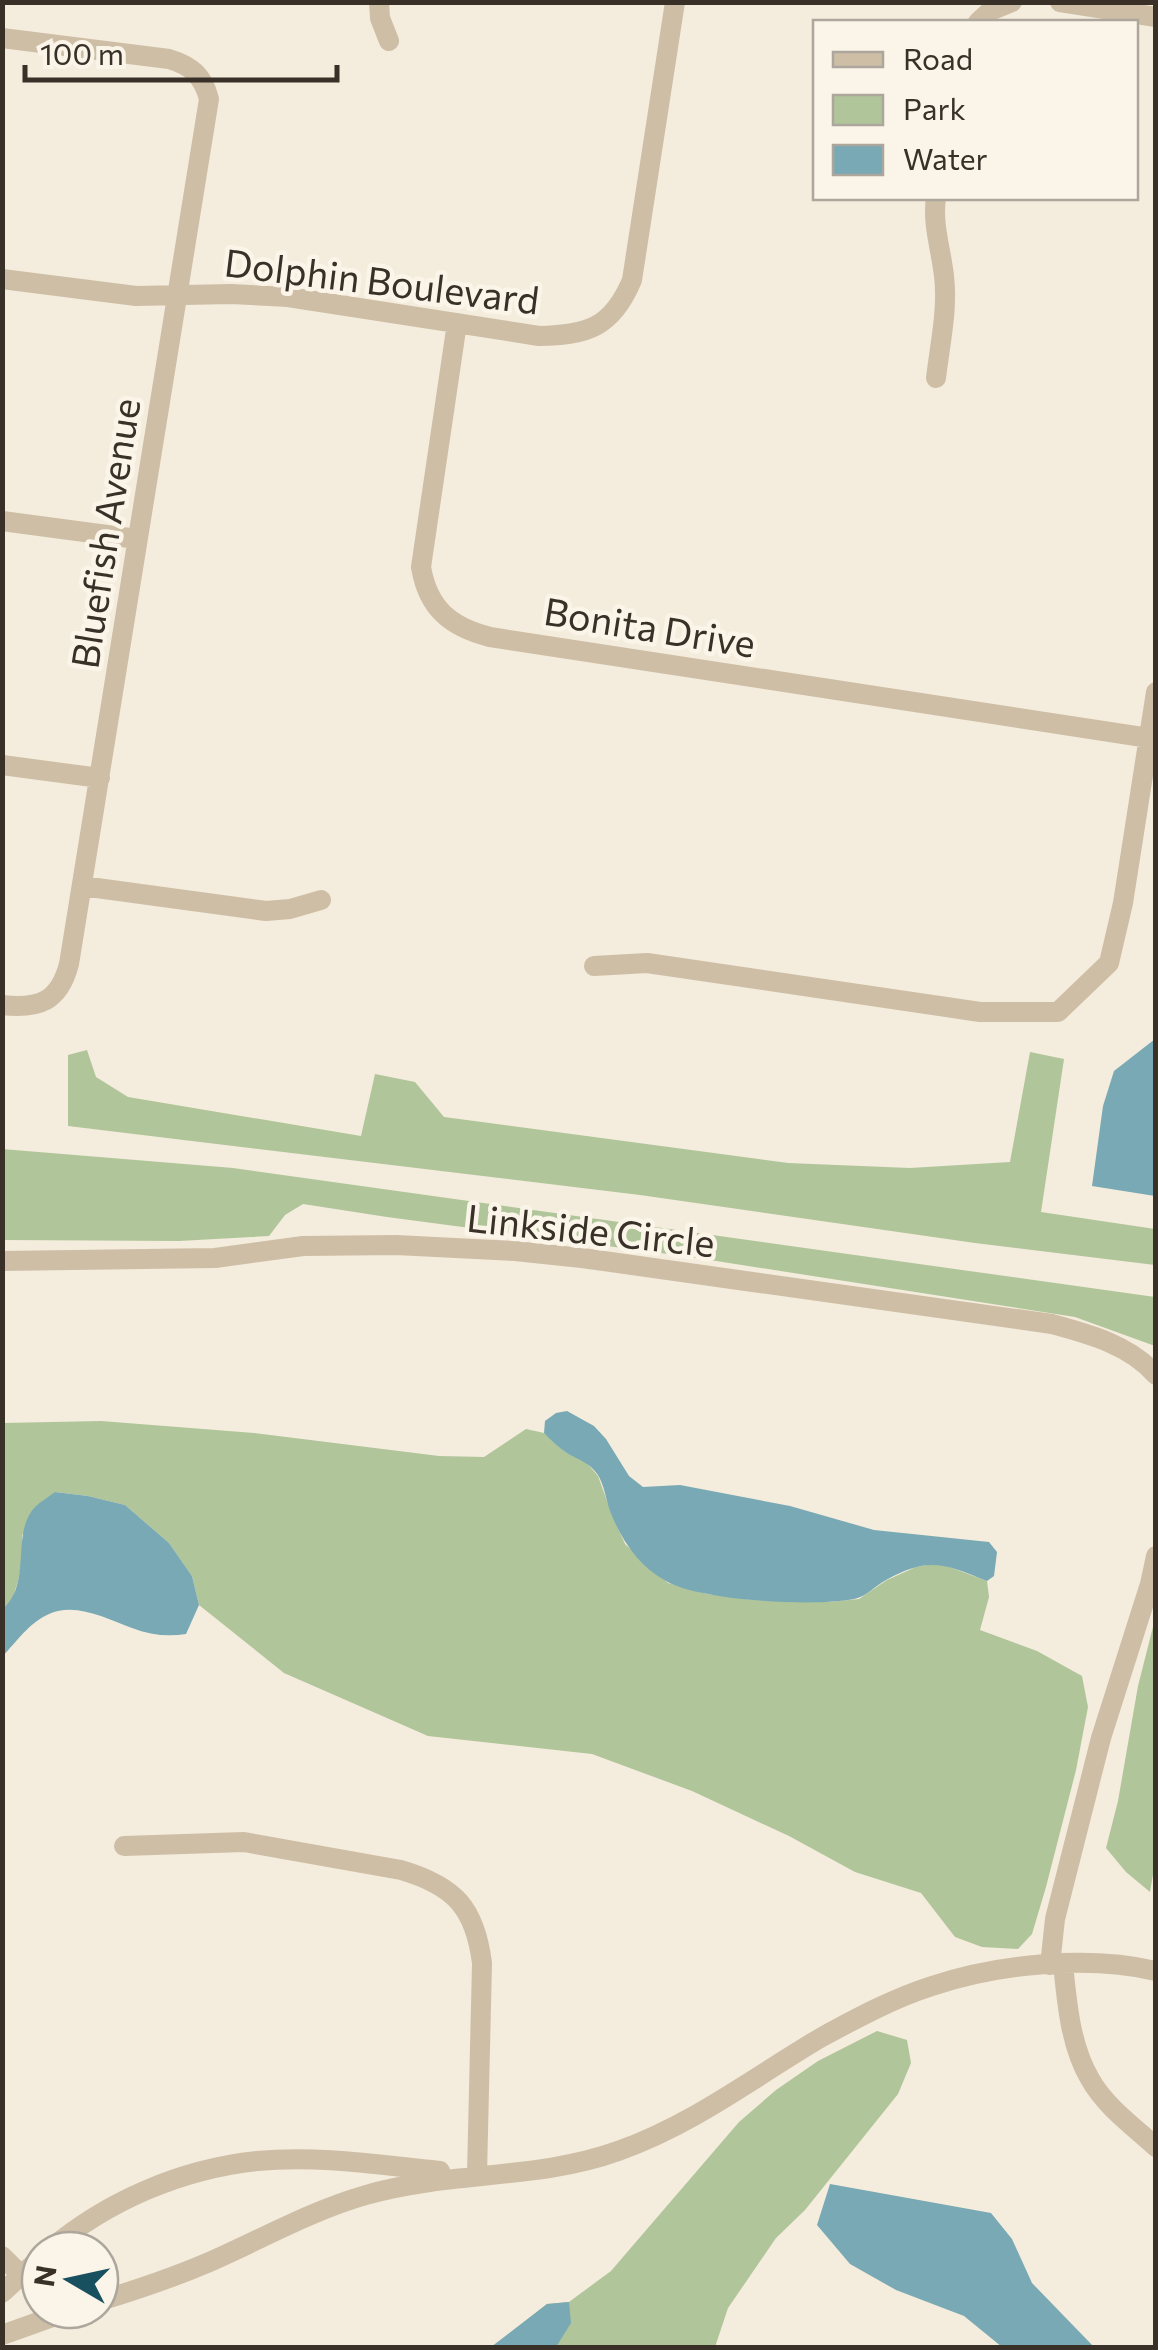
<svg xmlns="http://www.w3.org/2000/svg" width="1158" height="2350" font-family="Commissioner,sans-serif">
	<rect width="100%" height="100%" fill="#f4ecdc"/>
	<path fill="#b0c59a" d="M87 1050 96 1077 128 1097 361 1136 375 1074 415 1082 444 1117 788 1163 910 1168 1010 1162 1030 1052 1064 1059 1041 1212 1155 1229V1265L975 1243 640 1195 68 1126V1055Z
		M2 1149 233 1168 1155 1297V1346L1075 1317 691 1257 387 1217 303 1204 285 1215 269 1236 179 1241 3 1240Z
		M101 1421 254 1433 439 1456 484 1457 526 1429 544 1433 564 1451 586 1462 598 1476 611 1512 625 1544 668 1583 707 1594 752 1600 829 1602 859 1599 887 1580 916 1567 939 1563 987 1581 989 1597 980 1630 1037 1651 1082 1676 1088 1707 1076 1770 1046 1887 1032 1934 1018 1949 982 1947 955 1937 921 1893 855 1872 789 1836 692 1791 592 1754 428 1736 284 1673 199 1605 192 1576 169 1543 125 1505 88 1496 55 1492 22 1535V1562L18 1581 12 1600 3 1609V1423Z
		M1155 1619 1156 1857 1150 1892 1126 1872 1106 1848 1118 1801 1138 1686Z
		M877 2031 907 2040 911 2063 898 2094 805 2210 776 2238 728 2308 715 2347 491 2348 547 2304 569 2302 611 2271 739 2122 776 2090 818 2061Z"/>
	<path fill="#78a9b4" d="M1155 1039V1196L1092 1186 1103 1106 1114 1071Z
		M567 1411 594 1426 606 1439 629 1476 643 1487 680 1485 790 1506 874 1530 989 1542 997 1552 994 1576 987 1581C945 1564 929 1556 886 1580 875 1586 866 1597 854 1599 815 1607 700 1601 666 1581 638 1566 621 1539 610 1511 606 1499 604 1485 598 1475 590 1463 579 1460 567 1453 559 1448 551 1440 544 1433L545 1421 556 1413Z
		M55 1492 88 1496 125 1505 169 1543 192 1576 199 1605 186 1634C168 1637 150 1635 132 1628 107 1619 76 1602 49 1614 30 1622 16 1642 3 1656V1609C33 1581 10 1534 35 1507 41 1501 49 1497 55 1492Z
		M830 2184 991 2213 1012 2239 1032 2283 1094 2347H1002L964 2316 896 2290 850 2264 817 2225Z
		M569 2302 571 2323 556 2347H491L547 2304Z"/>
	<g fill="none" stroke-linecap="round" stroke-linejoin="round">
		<path stroke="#cebea6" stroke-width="10" d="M21 2276 42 2319"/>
		<path stroke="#cebea6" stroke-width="20" d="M379 2 380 18 389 41
			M1060 2 1156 17
			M978 22 990 11 1012 2
			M2 38 169 59C192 66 203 76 209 99L69 964C59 1002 39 1009 2 1005
			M936 198C932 224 941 249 944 276 948 309 940 344 936 378
			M2 279 136 296 231 294 288 297 539 336C587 335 612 328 632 280L675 2
			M457 323 421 567C428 609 451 627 490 637L1149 738
			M2 521 137 539
			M2 765 100 778
			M82 886 266 911 290 909 321 900
			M594 966 647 963 980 1012H1058L1109 963 1123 903 1156 692
			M2 1261 215 1258 303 1246 396 1245 515 1251 582 1258 1052 1324C1089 1334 1130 1345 1156 1375
			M124 1846 244 1842 401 1870C455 1886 475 1908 482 1963L477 2175
			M1063 1964C1067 2002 1070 2045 1090 2079 1105 2106 1133 2126 1156 2147
			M1050 1965 1055 1919 1101 1738 1150 1584 1156 1556
			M49 2250C107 2201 181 2169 257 2161 318 2155 380 2165 440 2171
			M2 2256 21 2275
			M2 2293 40 2258
			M100 2301C136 2290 172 2278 207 2263 260 2240 310 2211 366 2195 449 2171 538 2180 618 2151 694 2124 754 2077 822 2037 857 2018 894 1998 932 1986 998 1964 1087 1955 1156 1971
			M2 2335 72 2310"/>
	</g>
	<g text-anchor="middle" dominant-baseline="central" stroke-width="9" stroke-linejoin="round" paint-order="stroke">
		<g font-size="38" fill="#393028" stroke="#fbf5e9">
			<text transform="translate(382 280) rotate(7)">Dolphin Boulevard</text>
			<text transform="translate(104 533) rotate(-81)">Bluefish Avenue</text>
			<text transform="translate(650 626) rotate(9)">Bonita Drive</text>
			<text transform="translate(591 1229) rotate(6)">Linkside Circle</text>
		</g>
	</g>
	<rect width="1158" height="2350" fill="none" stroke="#393028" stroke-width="10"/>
	<rect x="813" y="20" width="325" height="180" fill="#fbf5e9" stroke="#ada69c" stroke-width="2.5"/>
	<rect x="833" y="52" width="50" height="15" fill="#cebea6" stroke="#ada69c" stroke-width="2.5"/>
	<text x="903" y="70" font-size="30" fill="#393028">Road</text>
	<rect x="833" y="95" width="50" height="30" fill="#b0c59a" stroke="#ada69c" stroke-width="2.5"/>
	<text x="903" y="120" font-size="30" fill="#393028">Park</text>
	<rect x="833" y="145" width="50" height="30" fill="#78a9b4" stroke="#ada69c" stroke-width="2.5"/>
	<text x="903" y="170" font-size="30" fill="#393028">Water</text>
	<g transform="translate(70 2280) rotate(279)"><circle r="48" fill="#fbf5e9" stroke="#ada69c" stroke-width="2.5"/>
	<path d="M0-8L18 38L0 25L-18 38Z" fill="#19505f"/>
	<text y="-15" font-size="28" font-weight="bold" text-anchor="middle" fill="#393028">N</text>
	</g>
	<path d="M25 65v15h312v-15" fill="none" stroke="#393028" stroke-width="5"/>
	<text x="40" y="65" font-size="30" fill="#393028" stroke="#fbf5e9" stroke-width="8" paint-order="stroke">100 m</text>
</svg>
